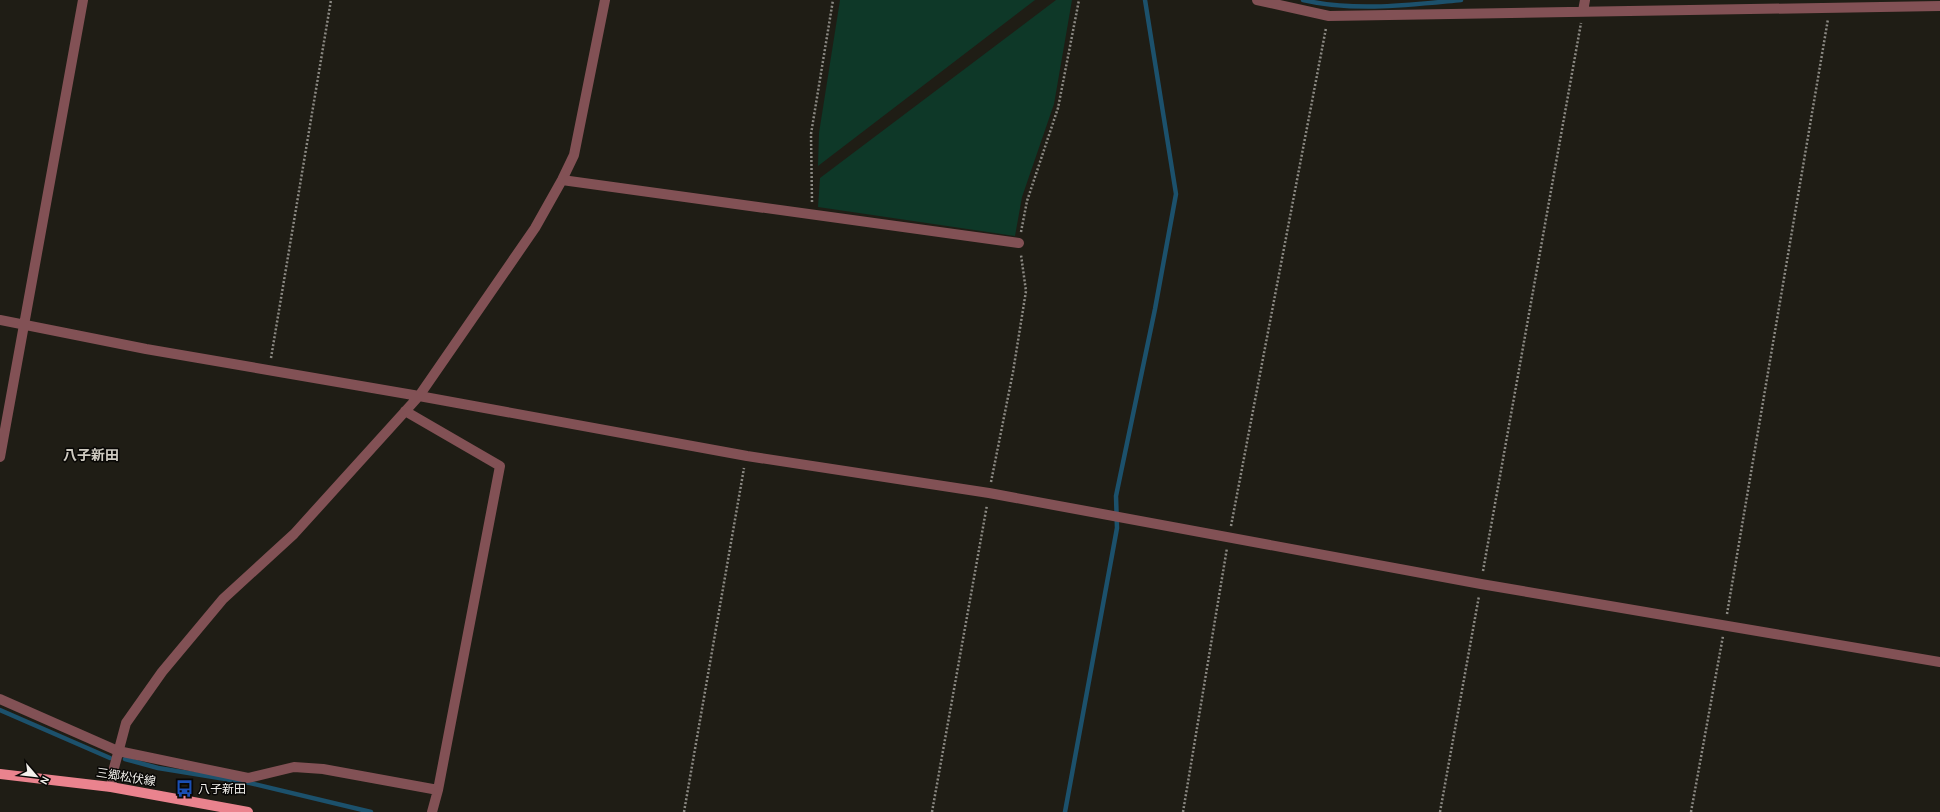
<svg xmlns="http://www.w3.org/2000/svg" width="1940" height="812" font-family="Karla,'Noto Sans JP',sans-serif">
	<rect width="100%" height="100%" fill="#1f1d15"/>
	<path fill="#0e3828" d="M840 0H1035L818 166 819 133Z
		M1056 0H1072L1054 104 1022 197 1015 236 818 207 820 178Z"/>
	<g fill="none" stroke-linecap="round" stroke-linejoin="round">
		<path stroke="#1c516c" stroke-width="4.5" d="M1303 0C1355 12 1409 5 1461 0
			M0 710 110 758
			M125 759 158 768 250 783 371 812
			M1065 812 1117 528 1116 496 1155 309 1176 194 1145 0"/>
		<path stroke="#8c8a84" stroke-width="2.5" stroke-dasharray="2 2" stroke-linecap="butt" d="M812 202 811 134 833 0
			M1021 232 1027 201 1058 108 1079 0
			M271 358 331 0
			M991 482 1013 372 1026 291 1021 255
			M1231 526 1326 28
			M1483 571 1581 23
			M1727 614 1828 19
			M684 812 744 468
			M932 812 987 505
			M1183 812 1227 548
			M1440 812 1479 596
			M1691 812 1723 636"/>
		<path stroke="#825155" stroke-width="10" d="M1257 0 1329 16 1940 6
			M1583 11 1585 0
			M562 180 1019 243
			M0 320 146 349 419 396 747 456 989 493 1481 584 1940 662
			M405 411 500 466 438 790 432 812
			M0 457 83 0
			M0 699 118 751 248 778 294 767 323 769 438 790
			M111 787 114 768 126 723 162 672 223 599 294 534 419 396 535 228 562 180 574 155 605 0"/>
		<path stroke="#ea838e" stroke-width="10" d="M0 774 111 787 248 812"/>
	</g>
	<defs>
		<symbol id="bus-bare" viewBox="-9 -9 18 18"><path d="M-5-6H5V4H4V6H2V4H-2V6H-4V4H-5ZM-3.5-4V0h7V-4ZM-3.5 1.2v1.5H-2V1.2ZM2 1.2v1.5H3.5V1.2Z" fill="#1a4fb4" stroke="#080705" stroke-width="2.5" paint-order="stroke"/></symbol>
	</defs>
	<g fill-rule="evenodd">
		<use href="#bus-bare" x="172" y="776" width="25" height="25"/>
	</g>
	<g text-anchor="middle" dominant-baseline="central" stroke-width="3" stroke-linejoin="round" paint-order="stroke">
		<g font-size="12" fill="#f3f1ec" stroke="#080705">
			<text transform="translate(126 777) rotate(9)">三郷松伏線</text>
		</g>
		<g font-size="12" fill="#f3f1ec" stroke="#080705" text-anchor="start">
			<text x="198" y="789">八子新田</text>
		</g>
		<g font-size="14" font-weight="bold" fill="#cecac0" stroke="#080705">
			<text x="91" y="455">八子新田</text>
		</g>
	</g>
	<g transform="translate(36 776) rotate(118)" stroke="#080705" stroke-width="3" paint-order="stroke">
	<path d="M0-3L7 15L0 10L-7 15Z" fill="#f3f1ec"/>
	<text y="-6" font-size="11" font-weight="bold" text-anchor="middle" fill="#f3f1ec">N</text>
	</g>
</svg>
